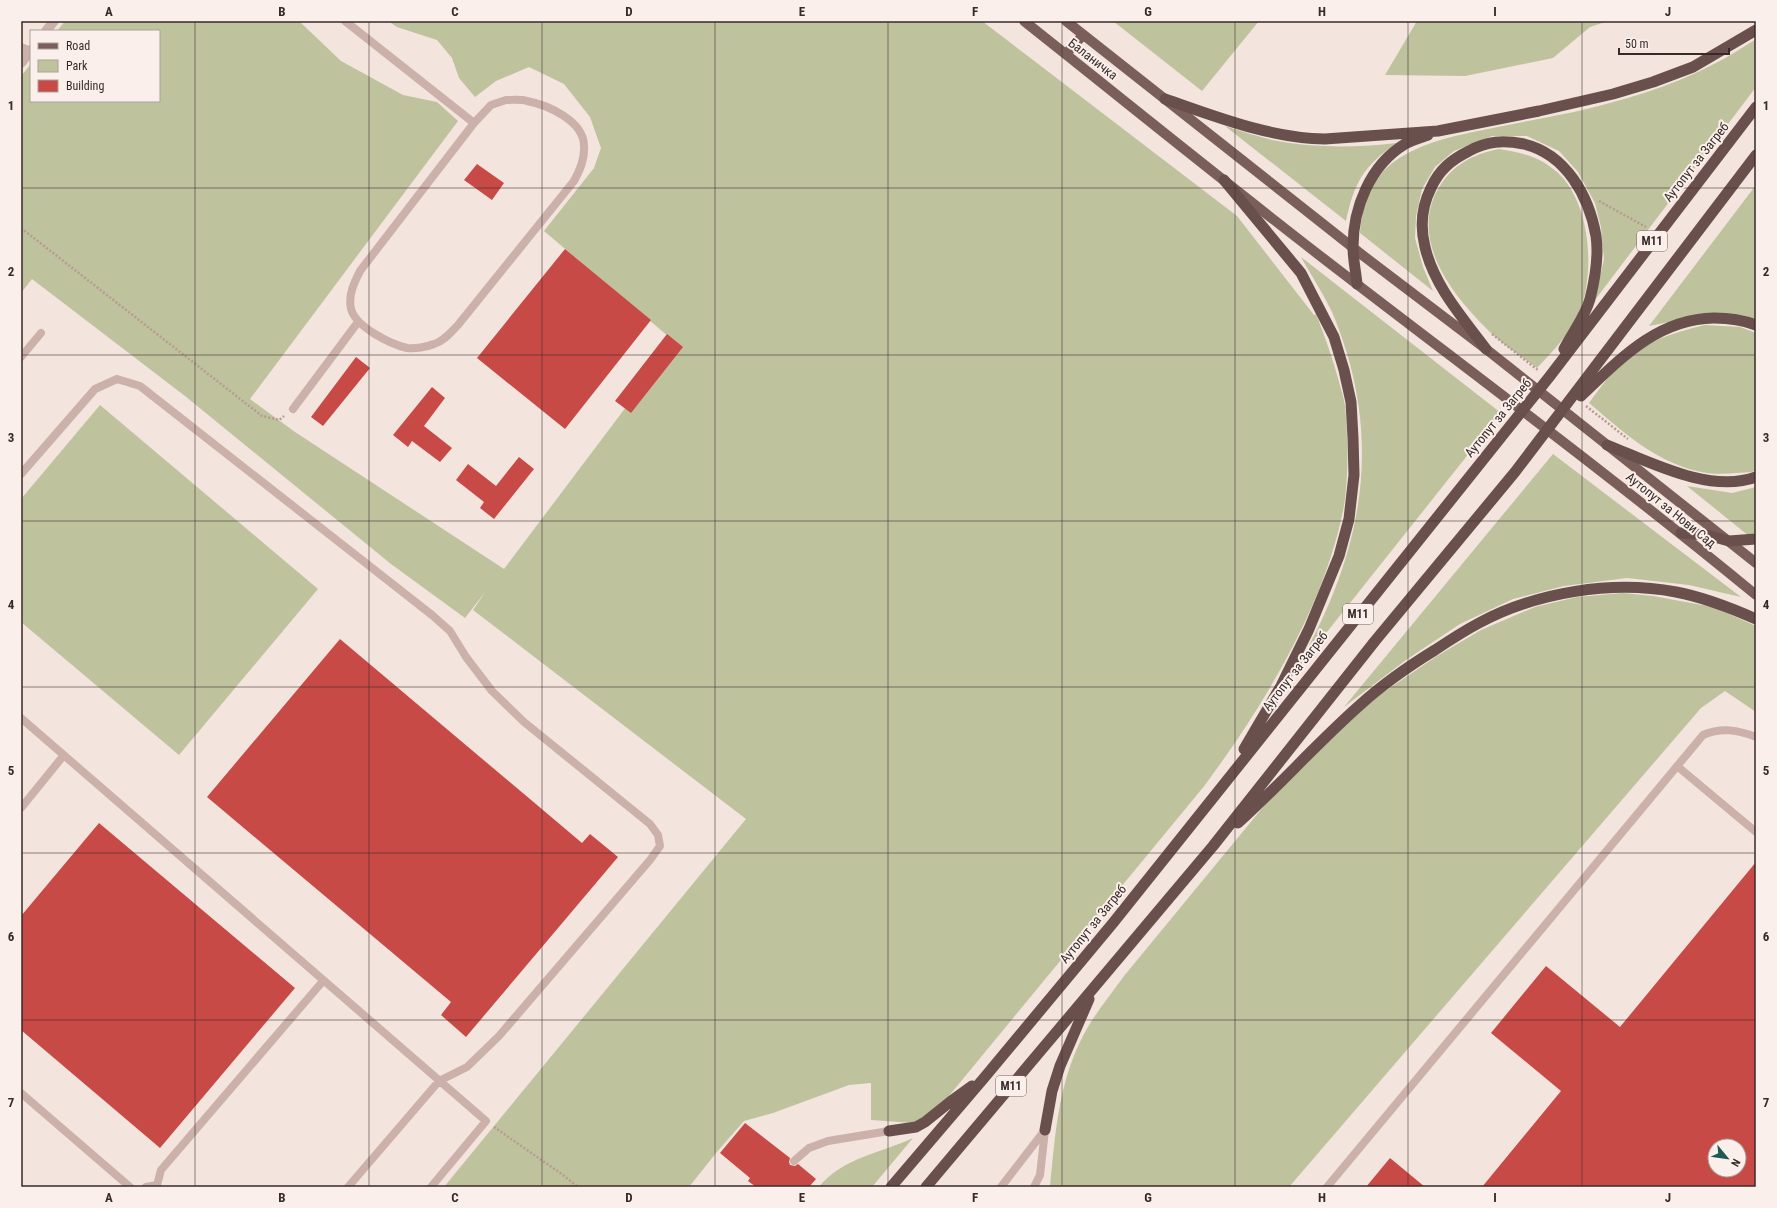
<svg xmlns="http://www.w3.org/2000/svg" width="1777" height="1208" font-family="'Roboto Condensed',sans-serif">
	<rect width="100%" height="100%" fill="#f3e4dd"/>
	<path fill="#bec29d" d="M65 21H299L341 61 403 95 437 102 458 121 250 399 295 432 504 569 675 342 544 231 594 168 601 148 590 117 564 84 529 67 496 81 475 97 459 78 452 58 437 40 397 27 388 21H982L1237 216 1314 315 1316 314C1325 337 1333 359 1339 382 1341 390 1344 398 1345 406 1348 437 1349 481 1343 511 1323 609 1263 706 1205 785L939 1108 914 1123 871 1120V1083L849 1085 773 1113 744 1121 716 1153 689 1187H444L746 819 473 610 486 591 465 618 391 564 185 396 32 279 21 293V76L31 64V101H159V31H57Z
		M1113 21H1259L1202 91Z
		M1417 21H1608L1590 27 1553 58 1465 76 1385 75Z
		M1756 39V87L1595 300 1604 259 1601 227 1595 203 1578 172 1559 151 1527 136H1492L1454 151 1435 167 1422 189 1416 216 1415 238 1423 267 1433 291 1360 233C1363 201 1372 175 1401 157 1427 141 1458 135 1488 129 1516 123 1545 118 1574 112 1622 101 1670 87 1714 64 1728 57 1742 48 1756 39Z
		M1225 126C1241 131 1256 136 1272 140 1313 148 1356 148 1397 143 1364 165 1354 183 1346 221Z
		M1499 149C1522 153 1539 156 1557 172 1593 204 1597 284 1574 323 1564 340 1550 354 1537 368 1520 355 1500 343 1485 327 1450 292 1410 239 1438 189 1452 165 1473 154 1499 149Z
		M1756 185V319L1737 314 1694 317 1649 326Z
		M1301 257 1501 413 1292 676C1362 558 1387 442 1332 312 1323 293 1311 275 1301 257Z
		M1705 325 1740 327 1756 333V470L1752 472C1734 473 1715 476 1697 471 1654 461 1621 430 1589 403 1597 392 1606 380 1615 369 1638 343 1673 333 1705 325Z
		M100 405 318 589 179 755 21 622V499Z
		M1553 454 1741 597 1689 585 1627 578 1564 586 1513 599 1460 624 1406 660 1344 707Z
		M1687 486 1732 493 1756 487V534L1749 536Z
		M1623 593 1653 596 1713 607 1756 626V712L1725 691 1701 708 1289 1187H1050C1055 1137 1058 1086 1081 1040 1092 1017 1109 997 1124 976L1283 783 1326 742 1378 696 1437 656 1481 630 1535 607 1577 597Z
		M913 1138 872 1187H819C842 1158 881 1153 913 1138Z"/>
	<path fill="#c74a46" fill-rule="evenodd" d="M477 164 504 183 492 200 464 180Z
		M565 249 651 320 565 429 477 358Z
		M667 334 683 347 631 413 615 401Z
		M356 357 370 368 323 426 311 417Z
		M432 387 445 398 424 426 452 448 440 462 412 441 408 447 393 435Z
		M519 457 534 469 494 519 480 508 484 502 456 480 468 464 496 486Z
		M340 639 582 843 590 834 618 857 466 1037 441 1015 451 1002 207 797Z
		M99 823 295 988 160 1148 21 1030V916Z
		M1756 862V1187H1482L1561 1091 1491 1033 1546 966 1620 1027ZM1715 1146H1739V1170H1715Z
		M745 1123 790 1158 789 1162 790 1165 795 1166 798 1164 816 1179 809 1187H756L748 1181 750 1178 720 1153Z
		M1390 1158 1425 1187H1366Z"/>
	<g fill="none" stroke-linecap="round" stroke-linejoin="round">
		<path stroke="#b79b93" stroke-width="2.5" stroke-dasharray="2 2" stroke-linecap="butt" d="M1599 201 1646 227
			M21 228 262 416 279 420 284 416
			M1492 334 1539 371
			M1586 406 1628 439
			M494 1127 563 1175 578 1187"/>
		<path stroke="#cbb1a9" stroke-width="8" d="M345 21 474 123
			M21 47 30 51
			M506 100C513 100 521 99 527 101 548 105 584 121 584 146 585 159 580 170 574 181L458 325C451 332 444 341 434 344 427 347 415 349 407 348 390 344 356 327 351 309 348 295 354 283 360 271L474 123 491 105Z
			M21 357 41 333
			M293 409 358 322
			M21 474 95 389 117 379 140 386 432 615 450 631 466 657 492 691 524 722 650 824 658 835 660 846 650 860 499 1036 467 1067 439 1081 348 1187
			M21 718 486 1121 431 1187
			M1677 766 1756 832
			M21 808 64 755
			M21 1093 130 1187
			M794 1161 809 1148 828 1141 889 1131
			M146 1187 157 1185
			M158 1187 157 1185 161 1170 323 981
			M1001 1187 1045 1130
			M1034 1187 1040 1175 1045 1130
			M1327 1187 1703 735C1722 727 1738 730 1756 737"/>
		<path stroke="#cbb1a9" stroke-width="10" d="M46 31 54 21
			M21 63 31 50"/>
		<path stroke="#7a5e5a" stroke-width="10" d="M1024 21C1135 109 1245 199 1358 285 1491 387 1626 488 1756 595
			M1066 21 1361 254 1486 349 1756 563
			M1066 54 1083 35"/>
		<path stroke="#6a504d" stroke-width="11" d="M1165 99C1217 117 1270 138 1325 139L1438 131 1539 111 1613 94 1653 82 1693 67 1756 30
			M1224 180 1301 273 1334 337 1344 370 1351 402 1353 438 1354 475 1349 519 1339 556 1309 629 1281 686 1244 749
			M1357 284C1356 272 1353 260 1353 247 1353 208 1370 165 1405 144 1412 140 1420 138 1428 135
			M1486 349C1463 318 1434 286 1425 247 1420 227 1422 206 1431 188 1439 170 1451 160 1469 151 1487 141 1503 140 1524 144 1566 154 1589 196 1596 236 1599 256 1595 279 1590 299 1585 317 1572 333 1564 349
			M1581 396C1620 359 1657 319 1714 318 1729 318 1743 320 1756 325
			M1607 445C1650 462 1710 494 1756 477
			M1681 533 1707 535 1729 541 1756 539
			M1238 823C1280 785 1318 742 1360 705 1383 684 1409 666 1435 650 1450 640 1464 631 1479 623 1537 592 1612 580 1676 592 1703 597 1731 608 1756 619
			M1045 1130 1052 1091 1060 1066 1089 999
			M889 1131 916 1127 925 1122 950 1102 972 1086
			M891 1187 984 1078 1113 923 1550 376 1756 107
			M926 1187 1213 846 1375 641 1515 472 1756 155"/>
	</g>
	<path fill="none" stroke="#382a29" stroke-width="1" stroke-opacity="0.55" d="M195 21V1187M369 21V1187M542 21V1187M715 21V1187M888 21V1187M1062 21V1187M1235 21V1187M1408 21V1187M1582 21V1187M21 188H1756M21 355H1756M21 521H1756M21 687H1756M21 853H1756M21 1020H1756"/>
	<g text-anchor="middle" dominant-baseline="central" stroke-width="4" stroke-linejoin="round" paint-order="stroke">
		<g fill="#faefea" stroke="#726563" stroke-width="1">
			<rect x="1637" y="231" width="30" height="20" rx="3"/>
			<rect x="1343" y="604" width="30" height="20" rx="3"/>
			<rect x="996" y="1076" width="30" height="20" rx="3"/>
		</g>
		<g font-size="12" font-weight="bold" fill="#382a29">
			<text x="1652" y="241">M11</text>
			<text x="1358" y="614">M11</text>
			<text x="1011" y="1086">M11</text>
		</g>
		<g font-size="13" fill="#382a29" stroke="#faefea">
			<text transform="translate(1093 59) rotate(38)">Баланичка</text>
			<text transform="translate(1696 162) rotate(-52)">Аутопут за Загреб</text>
			<text transform="translate(1498 418) rotate(-51)">Аутопут за Загреб</text>
			<text transform="translate(1671 510) rotate(39)">Аутопут за Нови Сад</text>
			<text transform="translate(1295 671) rotate(-52)">Аутопут за Загреб</text>
			<text transform="translate(1093 924) rotate(-51)">Аутопут за Загреб</text>
		</g>
	</g>
	<rect width="1777" height="1208" fill="none" stroke="#faefea" stroke-width="44"/>
	<rect x="30" y="30" width="130" height="72" fill="#faefea" stroke="#aca09d"/>
	<rect x="38" y="43" width="20" height="6" fill="#7a5e5a" stroke="#aca09d"/>
	<text x="66" y="50" font-size="12" fill="#382a29">Road</text>
	<rect x="38" y="60" width="20" height="12" fill="#bec29d" stroke="#aca09d"/>
	<text x="66" y="70" font-size="12" fill="#382a29">Park</text>
	<rect x="38" y="80" width="20" height="12" fill="#c74a46" stroke="#aca09d"/>
	<text x="66" y="90" font-size="12" fill="#382a29">Building</text>
	<g transform="translate(1727 1158) rotate(119)"><circle r="19" fill="#faefea" stroke="#aca09d"/>
	<path d="M0-3L7 15L0 10L-7 15Z" fill="#1d5a51"/>
	<text y="-6" font-size="11" font-weight="bold" text-anchor="middle" fill="#382a29">N</text>
	</g>
	<path d="M1619 48v6h110v-6" fill="none" stroke="#382a29" stroke-width="2"/>
	<text x="1625" y="48" font-size="12" fill="#382a29" stroke="#faefea" stroke-width="3" paint-order="stroke">50 m</text>
	<rect x="22" y="22" width="1733" height="1164" fill="none" stroke="#382a29" stroke-width="1.5"/>
	<g font-size="13" text-anchor="middle" font-weight="bold" fill="#382a29">
		<text x="109" y="16">A</text>
		<text x="282" y="16">B</text>
		<text x="455" y="16">C</text>
		<text x="629" y="16">D</text>
		<text x="802" y="16">E</text>
		<text x="975" y="16">F</text>
		<text x="1148" y="16">G</text>
		<text x="1322" y="16">H</text>
		<text x="1495" y="16">I</text>
		<text x="1668" y="16">J</text>
		<text x="11" y="110">1</text>
		<text x="1766" y="110">1</text>
		<text x="11" y="276">2</text>
		<text x="1766" y="276">2</text>
		<text x="11" y="442">3</text>
		<text x="1766" y="442">3</text>
		<text x="11" y="609">4</text>
		<text x="1766" y="609">4</text>
		<text x="11" y="775">5</text>
		<text x="1766" y="775">5</text>
		<text x="11" y="941">6</text>
		<text x="1766" y="941">6</text>
		<text x="11" y="1107">7</text>
		<text x="1766" y="1107">7</text>
		<text x="109" y="1202">A</text>
		<text x="282" y="1202">B</text>
		<text x="455" y="1202">C</text>
		<text x="629" y="1202">D</text>
		<text x="802" y="1202">E</text>
		<text x="975" y="1202">F</text>
		<text x="1148" y="1202">G</text>
		<text x="1322" y="1202">H</text>
		<text x="1495" y="1202">I</text>
		<text x="1668" y="1202">J</text>
	</g>
</svg>
